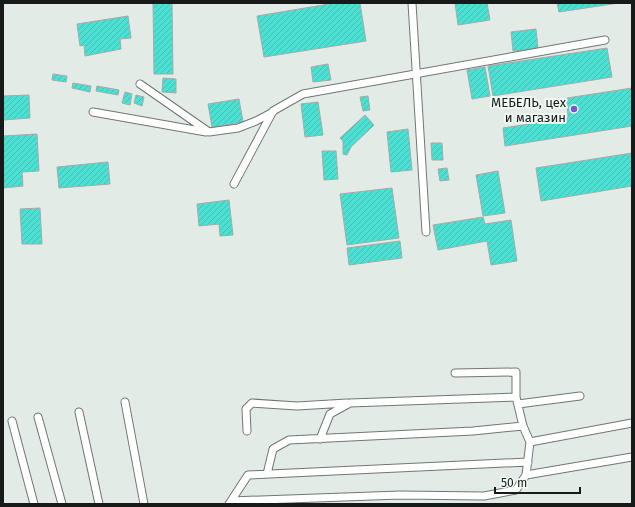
<svg xmlns="http://www.w3.org/2000/svg" width="635" height="507" font-family="'Fira Sans',sans-serif">
	<defs>
		<pattern id="building-hatch" width="6" height="6" patternUnits="userSpaceOnUse"><rect width="6" height="6" fill="#4ce0d2"/><path d="M-1 1l2-2M0 6l6-6M5 7l2-2" fill="none" stroke="#42c0b4"/></pattern>
	</defs>
	<rect width="100%" height="100%" fill="#e3ebe6"/>
	<path fill="url(#building-hatch)" stroke="#a2acaa" d="M153 3H172L173 74H154Z
		M335 3H360L366 41 264 57 257 16Z
		M455 3H487L490 20 458 25Z
		M557 3H619L559 12Z
		M128 16 131 38 120 39 121 49 85 56 84 45 80 46 77 24Z
		M536 29 538 48 513 51 511 32Z
		M607 48 612 77 493 96 488 66Z
		M328 64 331 80 313 82 311 67Z
		M485 67 490 96 472 99 467 70Z
		M53 74 67 76 66 82 52 80Z
		M163 78 176 79V93L162 92Z
		M73 83 91 86 90 92 72 88Z
		M97 86 119 90 118 95 96 91Z
		M632 88V126L505 146 503 128 568 118 567 98Z
		M125 92 132 94 130 105 122 103Z
		M29 95 30 118 3 120V96Z
		M136 95 144 97 142 106 134 103Z
		M368 96 370 110 363 111 360 97Z
		M239 99 243 122 212 127 208 104Z
		M318 102 323 135 305 137 301 104Z
		M365 115 374 125 351 147 347 155 343 154V141L340 138Z
		M408 129 412 170 391 172 387 132Z
		M37 134 39 171 22 172 23 186 3 188V136Z
		M431 143H442L443 160H432Z
		M322 151H336L338 179 324 180Z
		M632 153V186L541 201 536 168Z
		M108 162 110 184 59 188 57 167Z
		M447 168 449 180 440 181 438 169Z
		M498 171 505 213 483 216 476 175Z
		M392 188 399 238 347 245 340 194Z
		M229 200 233 235 220 236 219 224 199 226 197 204Z
		M40 208 42 244H22L20 209Z
		M483 217 485 224 511 220 517 261 491 265 487 241 438 250 433 225Z
		M400 241 402 258 349 265 347 248Z"/>
	<g fill="none" stroke-linecap="round" stroke-linejoin="round">
		<defs>
			<path id="lane" d="M412 3 426 232
				M140 84 209 132 238 128 256 121 273 112
				M93 112 206 132
				M234 184 273 111 303 94 605 40
				M455 373 516 372V397
				M125 402 144 504
				M518 404 580 396
				M79 412 99 504
				M38 417 62 504
				M12 421 34 504
				M247 431 246 409 252 403 297 406 347 403
				M320 439 330 414 350 403 516 397 523 426
				M267 474 273 449 289 440 473 431 523 426 530 442
				M526 475 632 457
				M231 501 248 475 528 462
				M229 504 231 501 400 495 484 496 516 490 526 475 530 442 632 423"/>
		</defs>
		<use href="#lane" stroke="#707773" stroke-width="9"/>
		<use href="#lane" stroke="#fff" stroke-width="7"/>
	</g>
	<circle fill="#7957d1" stroke="#f0f8f3" stroke-width="1.5" cx="574" cy="109" r="4"/>
	<g text-anchor="middle" dominant-baseline="central" stroke-width="4" stroke-linejoin="round" paint-order="stroke">
		<g font-size="13" fill="#171a19" stroke="#f0f8f3" text-anchor="end">
			<text x="566" y="102">МЕБЕЛЬ, цех<tspan x="566" dy="15">и магазин</tspan></text>
		</g>
	</g>
	<rect width="635" height="507" fill="none" stroke="#171a19" stroke-width="8"/>
	<path d="M495 487v6h85v-6" fill="none" stroke="#171a19" stroke-width="2"/>
	<text x="501" y="487" font-size="12" fill="#171a19" stroke="#f0f8f3" stroke-width="3" paint-order="stroke">50 m</text>
</svg>
